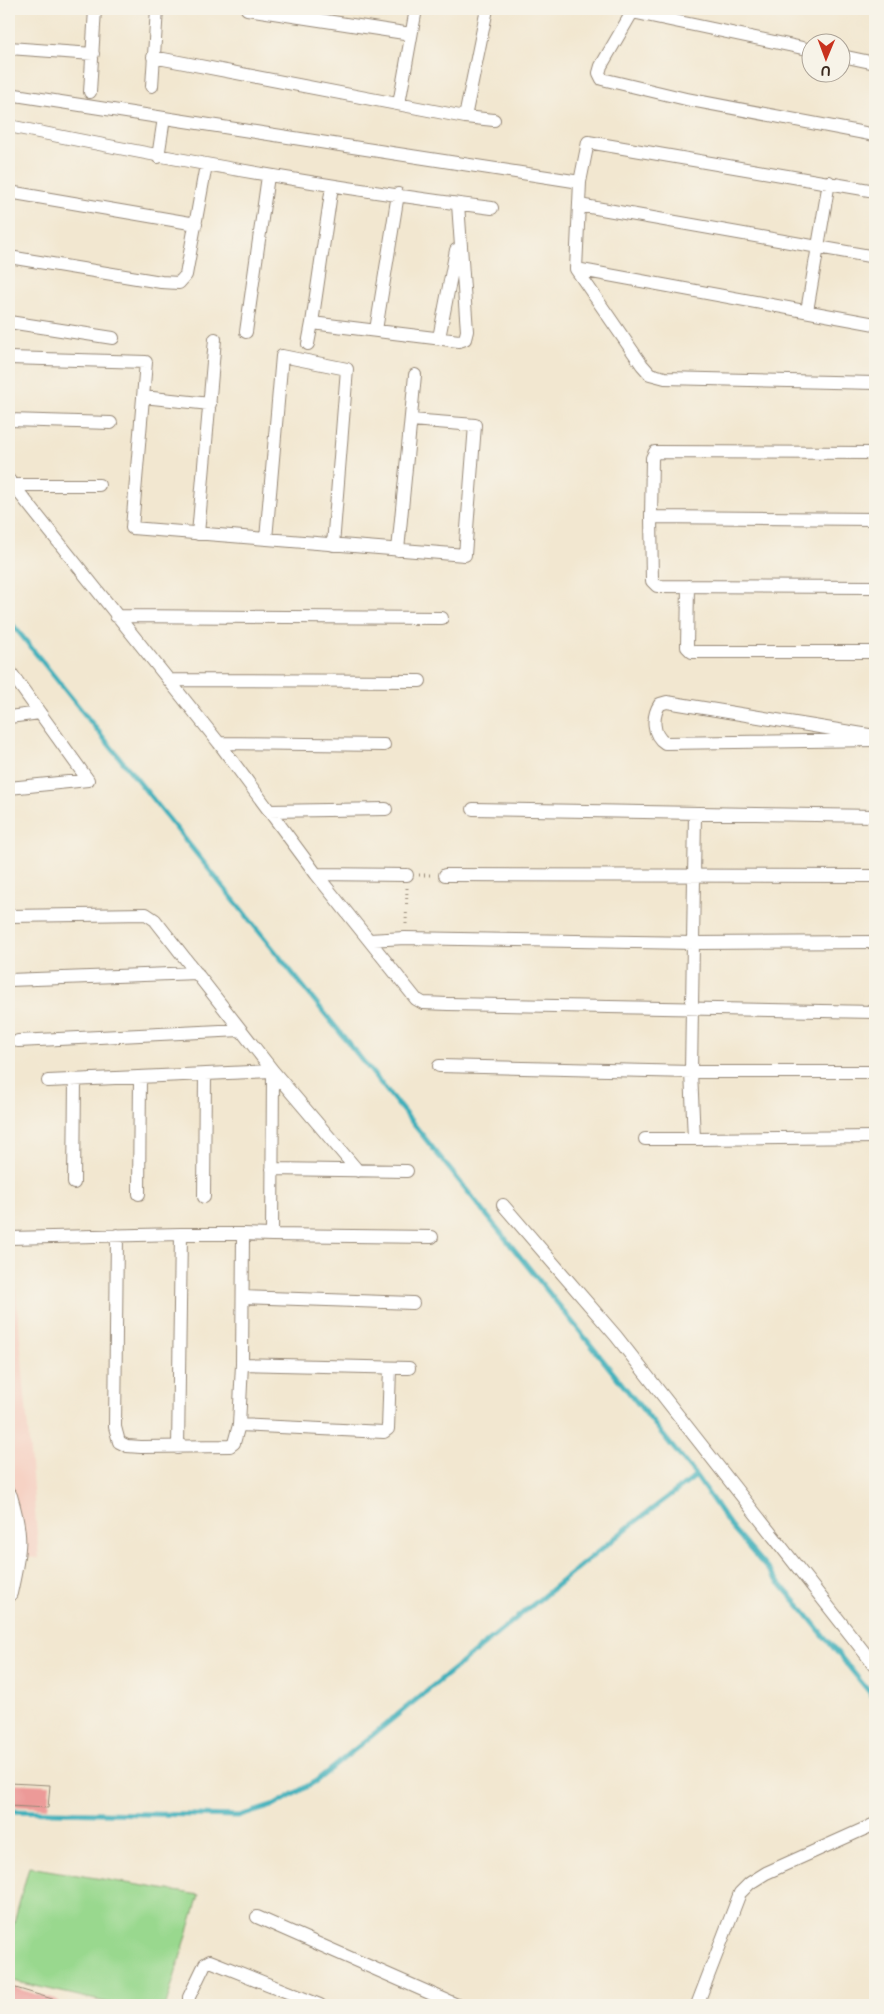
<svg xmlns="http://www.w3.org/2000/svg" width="884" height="2014" font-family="'Balsamiq Sans',sans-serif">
	<rect width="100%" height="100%" fill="#f7f3e8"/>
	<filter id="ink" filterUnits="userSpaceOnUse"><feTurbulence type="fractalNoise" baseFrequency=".02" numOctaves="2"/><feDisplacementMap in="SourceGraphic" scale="10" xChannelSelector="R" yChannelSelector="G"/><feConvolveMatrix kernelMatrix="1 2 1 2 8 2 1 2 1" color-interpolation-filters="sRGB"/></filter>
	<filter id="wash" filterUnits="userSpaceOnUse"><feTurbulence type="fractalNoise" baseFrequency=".0096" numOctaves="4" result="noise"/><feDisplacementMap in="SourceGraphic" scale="20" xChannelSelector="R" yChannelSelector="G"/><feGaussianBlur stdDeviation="1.12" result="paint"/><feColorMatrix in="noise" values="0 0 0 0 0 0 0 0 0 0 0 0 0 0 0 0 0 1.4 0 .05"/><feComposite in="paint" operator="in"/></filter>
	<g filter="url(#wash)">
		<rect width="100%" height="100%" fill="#f2e7d0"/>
		<path fill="#f6d2c4" d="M9 1233 13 1255 39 1558 9 1556Z"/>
		<path fill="#99d88e" stroke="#6a8156" d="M29 1867 199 1895 166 2005H118L9 1980V1941Z"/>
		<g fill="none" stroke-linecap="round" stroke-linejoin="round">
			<path stroke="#40b0bb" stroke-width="5" d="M9 620 696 1476 732 1528 802 1609 875 1699
				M9 1811 240 1816 275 1805 316 1781 631 1525 696 1476"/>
		</g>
		<g id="blocks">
			<path fill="#ec9a98" d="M9 1783 50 1785 48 1808 9 1806Z
				M9 1986 59 2001 58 2005H9Z"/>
		</g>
	</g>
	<g filter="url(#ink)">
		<use href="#blocks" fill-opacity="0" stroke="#968877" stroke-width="1"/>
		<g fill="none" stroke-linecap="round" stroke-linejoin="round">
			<defs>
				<path id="minor" d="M247 9 411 34
					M634 9 601 66 599 73 602 79 686 99 875 135
					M632 12 812 50
					M9 48 93 54
					M842 56 875 63
					M153 57 465 117 494 120
					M152 86 157 9
					M90 92 95 9
					M9 94 580 182
					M399 104 416 9
					M465 117 487 9
					M9 126C169 159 330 188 492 208
					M158 157 164 118
					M332 186 312 323 459 341 465 339 467 331 458 204
					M875 191 588 142 580 182 576 269 642 365 650 374 665 378 875 383
					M9 192 196 224
					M579 205 875 257
					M9 257 161 282 179 283 186 275 206 165
					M576 269 875 324
					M807 311 829 182
					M9 322 113 338
					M376 330 398 194
					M246 332 268 176
					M439 338 456 250
					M308 344 312 323
					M9 358 146 362 132 528 465 555 475 425 411 420
					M143 397 210 404
					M9 420 111 423
					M875 453 655 452 652 458 651 517 875 519
					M9 480 219 743 316 874 416 999 423 1003 448 1004 875 1012
					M13 485H99
					M651 517 652 581 657 586 875 587
					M198 534 215 339
					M266 539 282 356 347 369 333 545
					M398 550 415 375
					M688 586 687 647 692 652H875
					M116 616 442 618
					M9 670 88 780 9 788
					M169 680 420 681
					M9 717 40 713
					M875 736 667 702 660 704C652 716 652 735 665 743L875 740
					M219 743 384 745
					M473 809 875 816
					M269 811 386 809
					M695 814 691 1072 694 1139 875 1137
					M316 874 407 875
					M445 875 875 876
					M9 916 146 914 155 920 273 1071 272 1235 243 1234 242 1364 239 1425 234 1443 230 1446 141 1447 127 1446 119 1442 115 1427 117 1235
					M369 940 405 938 694 943 875 942
					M9 980 197 973
					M18 1041 241 1030
					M439 1066 691 1072H875
					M48 1081 273 1071 358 1171
					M645 1139H694
					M272 1169 407 1171
					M74 1183 75 1080
					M139 1194 140 1077
					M204 1197 205 1074
					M503 1205 616 1336 875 1666
					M181 1234H243
					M272 1235 432 1237
					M9 1238 181 1234 178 1448
					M243 1297 413 1303
					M242 1364 409 1368
					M239 1425 384 1432 388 1429 390 1368
					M257 1917 457 2005
					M189 2005V1997L205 1964 210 1961 320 2005
					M697 2005 740 1893 750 1883 766 1873 875 1824"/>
				<path id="tertiary" d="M9 1496C22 1539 18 1551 9 1593"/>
			</defs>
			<use href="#minor" stroke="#968877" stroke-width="14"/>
			<use href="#tertiary" stroke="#968877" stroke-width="18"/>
			<path stroke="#968877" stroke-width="3" stroke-dasharray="1 4" stroke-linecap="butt" d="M419 875H432
				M406 924 407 888"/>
			<use href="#minor" stroke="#fff" stroke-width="12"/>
			<use href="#tertiary" stroke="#fff" stroke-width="16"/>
		</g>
	</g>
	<rect width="884" height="2014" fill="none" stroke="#f7f3e8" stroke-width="30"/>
	<g transform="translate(826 58) rotate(181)"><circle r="24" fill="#f7f3e8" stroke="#aca397"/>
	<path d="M0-4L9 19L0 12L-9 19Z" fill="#c8321e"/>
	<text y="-8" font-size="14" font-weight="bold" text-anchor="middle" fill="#3b2a1e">U</text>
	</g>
</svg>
